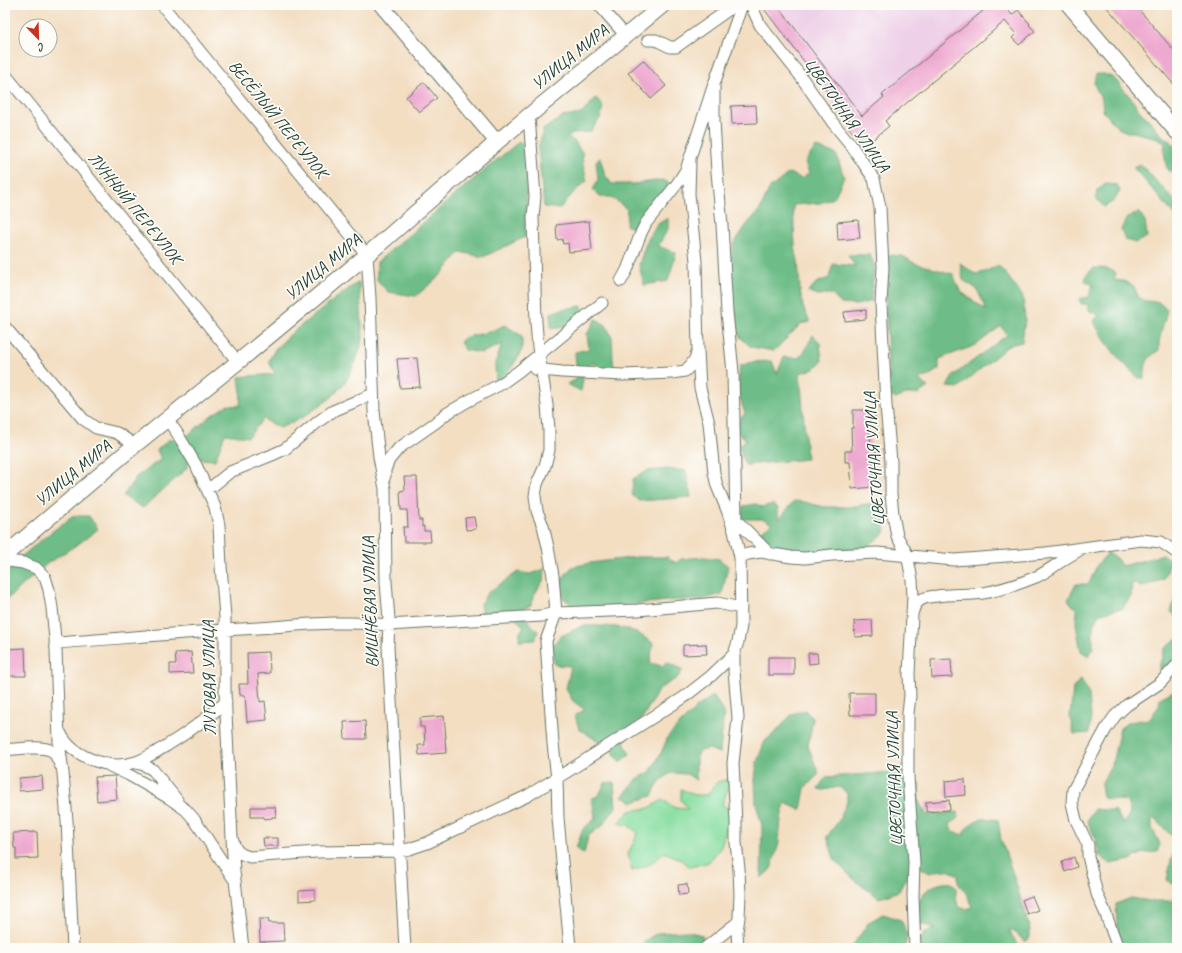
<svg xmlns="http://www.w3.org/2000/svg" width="1182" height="953" font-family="Caveat,sans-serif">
	<rect width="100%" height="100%" fill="#fdfcf7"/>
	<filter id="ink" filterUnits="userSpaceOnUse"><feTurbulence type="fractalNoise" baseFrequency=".025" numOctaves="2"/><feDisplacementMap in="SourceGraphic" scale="8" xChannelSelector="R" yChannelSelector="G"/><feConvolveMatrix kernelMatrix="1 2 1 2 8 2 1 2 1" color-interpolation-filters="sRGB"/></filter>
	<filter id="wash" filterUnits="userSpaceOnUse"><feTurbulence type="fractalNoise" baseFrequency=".012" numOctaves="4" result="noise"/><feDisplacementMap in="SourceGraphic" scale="16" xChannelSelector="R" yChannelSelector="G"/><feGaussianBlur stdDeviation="0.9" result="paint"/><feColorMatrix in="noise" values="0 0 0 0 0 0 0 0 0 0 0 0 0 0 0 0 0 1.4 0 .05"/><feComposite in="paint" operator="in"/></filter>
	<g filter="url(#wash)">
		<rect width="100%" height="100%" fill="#f3dec2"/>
		<path fill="#eed0e8" d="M759 5H1013L1017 9 861 141Z"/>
		<path fill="#88dea2" stroke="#548e6b" d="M729 779V787L722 804 732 811 721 847 709 862 691 867 678 858 664 852 651 864 632 871 628 854 638 833 628 825 618 823 630 811 649 808 663 800 675 808 688 809 681 800V789L695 795H707L717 782Z"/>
		<path fill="#6ebd88" stroke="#467d5e" d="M1096 74H1104L1114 78 1131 98 1138 109 1154 125 1160 134 1176 146 1177 150V173L1167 170 1164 151 1165 143 1158 138 1133 132H1127L1118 128 1103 111 1102 99 1097 91 1094 83Z
			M596 98 603 105 601 117 590 132 576 133 567 136 575 142 582 152 583 165 587 181 575 191 559 209 544 207 538 149 543 130 562 117 581 114Z
			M520 141 528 154 525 237 483 257 460 252 441 275 416 296 388 292 377 280V262L482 172Z
			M816 147 836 154 844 177 834 198 820 203 793 205 795 247 798 261 800 290 803 307 810 322 801 324 774 351 751 347 739 336 735 312 727 278 733 245 745 227 761 208 769 189 789 173 802 179 809 173 805 162Z
			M600 158 605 175 612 184H633L662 180 672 184 653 209 634 229 626 225 627 209 611 197H600L593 190 598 180 596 161Z
			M1140 164 1177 203V218L1133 167Z
			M1106 184 1117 185 1120 191 1114 201 1104 207 1096 198 1097 190Z
			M1139 212 1145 221 1147 237 1135 243 1125 239 1121 230 1126 219Z
			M668 218V229L658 246 676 253 668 281 644 285 639 265 646 243 656 225Z
			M848 255H870L874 264 871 301 857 305 841 304 831 294 818 295 808 292 816 283 829 278 833 264 855 266Z
			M888 255 903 256 914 263 953 274 960 291 986 310 977 289 963 280 960 263 975 274 985 272 998 265 1009 278 1023 297 1025 319 1022 342 1009 345 958 388 947 387 953 376 1007 335 1001 326 976 345 939 359V369L927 377 918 378 928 387 918 394H905L896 399 889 395 886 306Z
			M1094 268C1102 268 1109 268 1116 273L1114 280 1123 281 1134 286 1138 297 1146 301 1159 302 1167 310 1159 341V350C1147 358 1144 363 1145 378H1139C1120 362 1104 342 1093 320L1100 315 1091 312 1087 307 1089 304H1081L1080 299 1089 297 1093 285 1085 281 1087 274Z
			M359 282 363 339 356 361 346 381 331 398 302 418 280 428 263 419 248 437 225 434 215 460 200 459 192 456 186 469 143 508 123 496 136 477 161 459 157 450 168 440 187 436 213 414 228 405 240 406 241 392 239 377 275 374 269 361 275 349 294 331 344 292Z
			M582 306 583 311 565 327 551 329V313L563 309Z
			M596 319 606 325 612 337 613 360 615 375 604 372 594 363 585 367 581 391 567 384 577 379 575 352 589 349 587 334Z
			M505 325 522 336V350L512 367 496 384 495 365 502 344 482 353 465 350 460 342 466 337 489 332Z
			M813 335 820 343 822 361 814 369 800 373 807 459 745 465 739 446 746 439 736 431 739 419 745 414 738 391 740 366 752 362 772 361 777 374 784 357 798 358 804 352Z
			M668 469 686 471 691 497 640 501 632 495 633 479 647 471Z
			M794 501 804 502 824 507H850L873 503 883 507 886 532 868 546 847 555 772 551 759 541 758 533 772 524 764 519H741L743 506 756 504 762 507 773 504 778 508 779 520Z
			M74 516H89L98 529 81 542 48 563 5 601V571C27 552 49 532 74 516Z
			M1108 553 1116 558 1122 566C1135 562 1149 560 1162 554L1171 561 1164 579 1141 587 1132 582 1131 596 1122 609 1113 610 1099 614 1093 626V648L1089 656 1081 651 1076 625 1077 610 1068 600 1076 584H1089L1097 565Z
			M637 557H667L676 563 681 559 704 557 719 559 728 566 722 594 700 600H677L610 607H574L561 596 562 579 572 567 590 563Z
			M545 569 544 579 534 595 531 605 518 611 538 631 535 640 519 641 520 632 524 627 515 617 483 616 480 605 487 593 518 572 530 574Z
			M1177 591V617L1171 612Z
			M582 626C601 626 620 625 637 633 643 636 648 640 653 643L650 663 662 666 667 662 683 670 677 678 659 689 643 717 633 727 624 743 630 754 620 763 612 750 579 729 575 715 585 710 573 701 566 689 571 666 555 665 551 646 561 636Z
			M1177 638V658L1166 673 1160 674 1159 668 1164 649Z
			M1081 679 1089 695 1091 717 1089 733 1074 734 1070 717 1073 688Z
			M1177 689V841L1152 817V828L1160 844 1157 852 1143 853 1130 860 1110 864 1100 856 1095 838 1087 821 1094 809 1116 811 1123 824 1130 814 1127 801 1103 798 1101 784 1112 764 1120 728 1129 722 1149 719 1159 706 1160 698Z
			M713 696 724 712 720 753 709 749 699 751 696 761V780L687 774 671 773 660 781 652 796 634 802 622 797 637 779 650 772 660 755 669 735 697 707Z
			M805 710 813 718 808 746 819 774 805 788 801 810 785 803 781 818 779 843 771 869 761 878 762 826 756 803 755 780 757 762 765 741 777 731 792 714Z
			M903 765 913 780 920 784C917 799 918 803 927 815L958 812 959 818 950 824 952 831 963 835C973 818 980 817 998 820L1001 840 1015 880 1030 930V937L1026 942 1013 931H1009L1018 945 1023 948H917L916 940 922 938 924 932 936 929 919 923C919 918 918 912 918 906 920 890 938 881 952 883L956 888V896L958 907 966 909 972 907 966 893 958 883V875C946 868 943 869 930 873L918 866C908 873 904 881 899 891L879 898 858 883 835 861 827 837 839 820 847 802V793L839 787 823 790 818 789 823 781 827 777 894 772Z
			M614 782 616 807 603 825 588 836 584 854 576 848 583 829 595 819 594 808 591 799 599 795 605 783Z
			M1177 843V887L1167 880 1171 860Z
			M1177 895V948H1121L1117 929 1116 904 1131 898 1150 901H1172Z
			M883 914 901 920 908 935 904 948H851L869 922Z
			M687 931 702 935 706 948H639L646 940 657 933Z"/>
		<g id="blocks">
			<path fill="#eea9d0" d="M761 5H777L862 116 884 97 882 95 990 5H1003L1012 15 1018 10 1030 24 1029 25 1035 31 1019 45 1012 38 1016 34 1005 21 885 121 889 126 865 146 848 127 852 124Z
				M1105 5H1135L1177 54V88Z
				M643 60 666 86 651 99 628 73Z
				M424 82 437 98 419 112 406 97Z
				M756 105 757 123 732 124 731 106Z
				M858 220 860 238 838 240 837 222Z
				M589 221 592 250 569 252 568 243 563 244 562 239 557 240 556 225Z
				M866 310V319L845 321 844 312Z
				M417 358 420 387 400 388 397 359Z
				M853 410H874L875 420H869L871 450H876V461H872L874 487 852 489 850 462H845V451H852L851 428H853Z
				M404 477H417L419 520H422V527L424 526V531H430L431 542H404L403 527H408L407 510H401L400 491 405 490Z
				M474 517 476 529 466 530 465 518Z
				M872 620 873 636 855 637 854 621Z
				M706 644 707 654 683 655V645Z
				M25 648 26 676H5V649Z
				M191 652 193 673 170 674V664H176L175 653Z
				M269 652 270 673 258 674 260 702 265 701 267 720 247 722 245 695H240L239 684H248L247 653Z
				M808 653H817L818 663 809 664Z
				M768 657H794V675H768Z
				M951 659 952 677 932 678 931 660Z
				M849 693H875V715H850Z
				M444 716 446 738H445L446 753 419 755 418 745H425L424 727H420V718Z
				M365 721 366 739H345L344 722Z
				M42 776 43 789 19 791V778Z
				M115 776 117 799 97 801 95 777Z
				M965 779 966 795 946 797 945 781Z
				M949 800 950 810 926 812V802Z
				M251 807H275L276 817H272V818L264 819V817H251Z
				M37 832 38 858 16 859V848H14L13 833Z
				M263 838H278V846H264Z
				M1074 857 1077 867 1065 872 1062 862Z
				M687 884 688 894 679 895 678 885Z
				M315 890V900L299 901V891Z
				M1032 896 1038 910 1027 914 1022 900Z
				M259 919H268L269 923H283L284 941 260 942Z"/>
		</g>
	</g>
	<g filter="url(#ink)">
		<use href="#blocks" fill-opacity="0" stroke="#697566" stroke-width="1"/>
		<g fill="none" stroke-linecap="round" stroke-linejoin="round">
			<defs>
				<path id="minor" d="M162 5 367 255 370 298 374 411 379 457 385 489 386 582 389 619 388 647 405 948
					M599 5 626 36
					M751 5 760 25 799 74 833 123 851 145 874 179 880 207 883 267 881 304 886 405 891 462V494L893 514 897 536 907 554 912 580 913 596 909 674 910 696 908 713V777L914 862 913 896 915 948
					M648 40H656L670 47H676L735 5
					M5 74 238 362
					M714 84V120L717 172 722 225 727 312 733 372 736 520
					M529 116 535 197 533 217 536 322 538 347 547 405 549 430V450L545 466 537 484 535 496 537 511 543 526 548 547 553 576 556 613 546 641 553 744 557 778 558 818 570 948
					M690 159 689 194 696 261 698 350 700 388 709 423 714 473 717 486 727 510 734 531 740 557 741 626 738 642 734 654V671L738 718 733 763 736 822V843L739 869 740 895 739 917 737 932 738 948
					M621 281 627 270 641 233 646 223 677 184 686 170 714 84 742 5
					M5 327 83 419 96 428 117 433 135 445
					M535 369 562 372 623 375 672 373 685 371 690 366 695 359 697 352
					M167 419 177 433 196 465 215 507 219 525 221 566 225 617V692L232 838 234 872 243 948
					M385 476V470L389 460 399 448 435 423 446 414 468 401 501 384 519 371 602 303
					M207 488 214 485 230 472 272 455 285 449 319 421 333 411 373 394
					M731 515 770 554
					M740 557 748 554 761 552 791 557 805 558 832 555 877 553 954 560 1046 553 1141 540 1161 542 1177 553
					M5 562 9 561 23 563 36 568 45 577 49 590 52 608 56 649 59 741 63 773 67 821 73 948
					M913 611C916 599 925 597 937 596 952 594 968 595 983 593 1001 590 1019 584 1036 577 1051 570 1064 558 1078 551
					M55 643C123 638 190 632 258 628 301 625 345 620 388 625L542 616 556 613 638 610 717 603 741 608
					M60 732C66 745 75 752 88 758 103 765 120 767 136 762 148 758 158 751 169 744 189 732 207 718 226 702
					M5 750C17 749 42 745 52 751 56 754 58 760 60 765
					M135 763 144 765 153 770 177 800
					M110 766 129 775 150 787 169 798 186 810 194 819 233 878
					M232 838C235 850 238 854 250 857L317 852 399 851 409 849 427 843 527 796 565 773 683 698 711 676 734 654
					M705 948 738 922
					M1118 948 1105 912 1097 894 1088 856V845L1076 820 1072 803 1073 790 1106 729 1115 716 1127 705 1160 683 1177 665"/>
				<path id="tertiary" d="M381 5 497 142"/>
				<path id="secondary" d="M1069 5 1177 132
					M5 555 135 445 238 362 367 255 497 142 663 5"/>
			</defs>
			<use href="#minor" stroke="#697566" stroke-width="13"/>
			<use href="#tertiary" stroke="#697566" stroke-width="16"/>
			<use href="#secondary" stroke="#697566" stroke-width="17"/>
			<use href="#minor" stroke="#fff" stroke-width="11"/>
			<use href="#tertiary" stroke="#fff" stroke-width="14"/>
			<use href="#secondary" stroke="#fff" stroke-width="15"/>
		</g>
	</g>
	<g text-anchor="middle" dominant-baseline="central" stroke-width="3.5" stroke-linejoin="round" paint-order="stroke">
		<g font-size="17" fill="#1f3d34" stroke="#fdfcf7">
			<text transform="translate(570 57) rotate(-39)">УЛИЦА МИРА</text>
			<text transform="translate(847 115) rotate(55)">ЦВЕТОЧНАЯ УЛИЦА</text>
			<text transform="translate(278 119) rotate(51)">ВЕСЁЛЫЙ ПЕРЕУЛОК</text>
			<text transform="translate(135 208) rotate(51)">ЛУННЫЙ ПЕРЕУЛОК</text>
			<text transform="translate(323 267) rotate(-40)">УЛИЦА МИРА</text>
			<text transform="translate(874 459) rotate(-94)">ЦВЕТОЧНАЯ УЛИЦА</text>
			<text transform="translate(73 473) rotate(-40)">УЛИЦА МИРА</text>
			<text transform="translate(370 602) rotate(-92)">ВИШНЁВАЯ УЛИЦА</text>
			<text transform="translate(209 678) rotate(-91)">ЛУГОВАЯ УЛИЦА</text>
			<text transform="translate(894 779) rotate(-92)">ЦВЕТОЧНАЯ УЛИЦА</text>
		</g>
	</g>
	<rect width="1182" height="953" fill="none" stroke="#fdfcf7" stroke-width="20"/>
	<g transform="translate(38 38) rotate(157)"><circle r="19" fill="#fdfcf7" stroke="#a4b0a9"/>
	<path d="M0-3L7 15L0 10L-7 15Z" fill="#c8321e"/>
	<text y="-6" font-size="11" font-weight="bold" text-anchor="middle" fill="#1f3d34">С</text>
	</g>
</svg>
